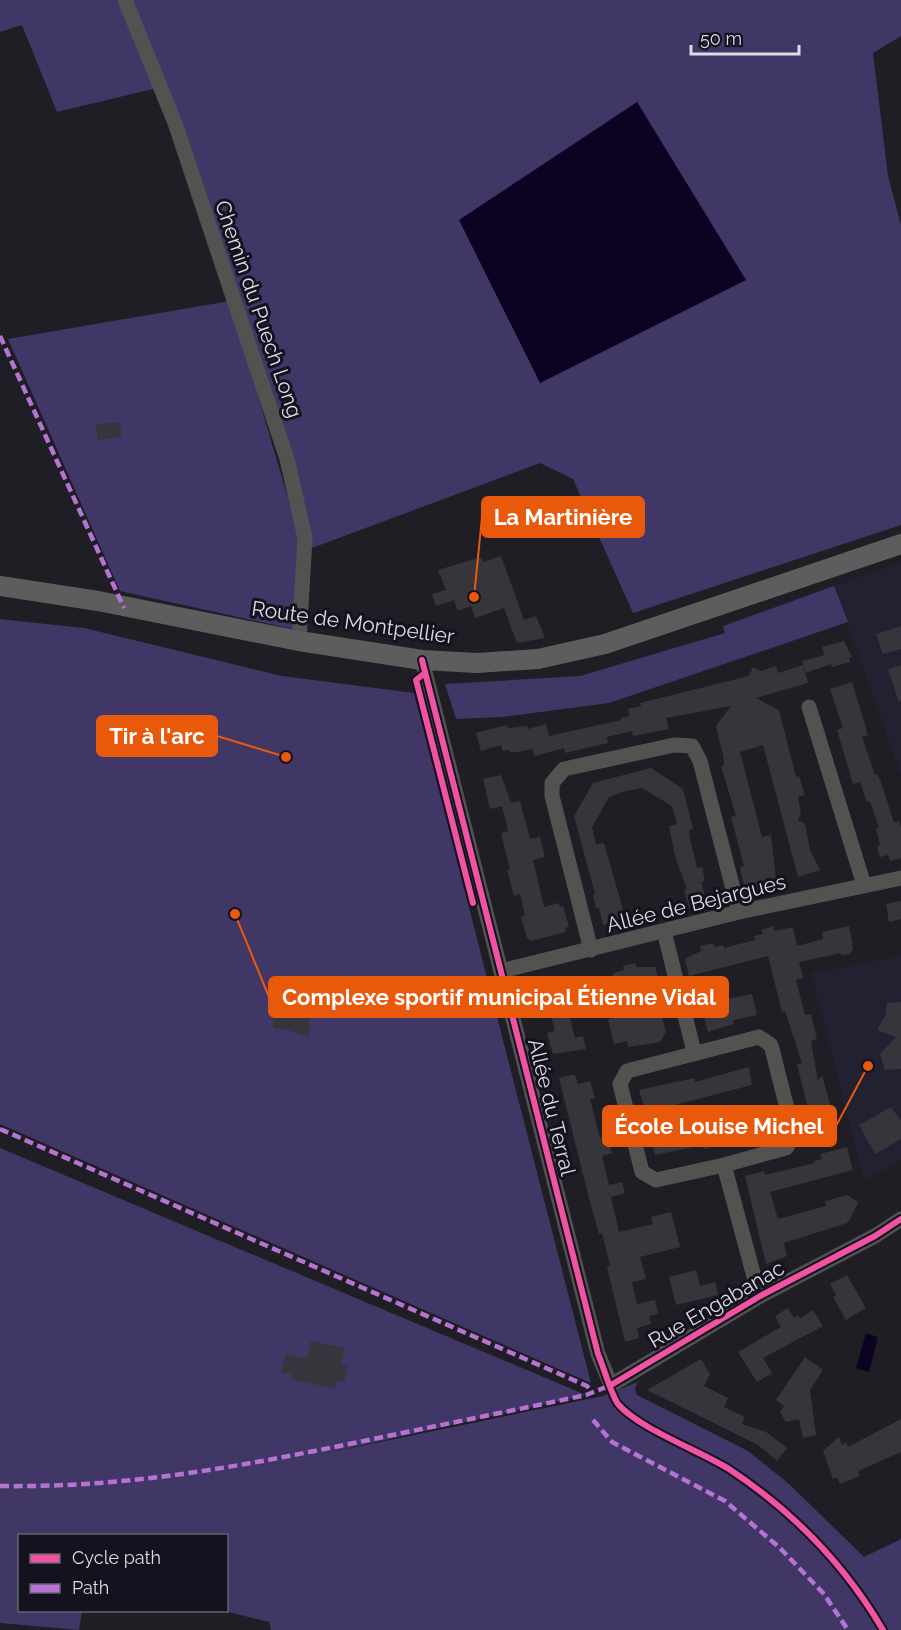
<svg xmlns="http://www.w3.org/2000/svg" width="901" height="1630" font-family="Raleway,sans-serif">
	<rect width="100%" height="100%" fill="#1f1e25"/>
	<path fill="#222131" d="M901 562V775L834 586Z
		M901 956V1160L864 1181 811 973Z"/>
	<path fill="#403767" d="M0 0H119L157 88 57 112 22 25 0 32Z
		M129 0H901V36L873 53 888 176 901 225V525L633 613 573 479 540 463 312 548 292 459Z
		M230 301 300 539 297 630 120 591 8 339Z
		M834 586 848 622 609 703 502 717 456 719 445 684 580 676 725 633 723 626Z
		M0 619 84 628 282 676 414 693 591 1383 0 1124Z
		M0 1148 586 1395 322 1454 603 1396 638 1382 635 1388 637 1395 748 1451 788 1483 864 1557 901 1539V1630H271L269 1622 224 1611 226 1610V1536H20V1610L82 1611 79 1630 0 1623Z"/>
	<path fill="#0c0323" d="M637 102 746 280 540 383 459 220Z
		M866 1333 878 1337 869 1372 856 1368Z"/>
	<path fill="#36353b" d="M120 422 121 437 98 440 96 424Z
		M501 556 524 620 536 616 545 638 517 643 504 608 475 618 471 606 458 611 454 600 436 606 432 594 446 590 438 570 481 557 483 562Z
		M901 626V649L883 654 876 634Z
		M844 641 852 657 849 658 850 662 832 667 831 664 806 673 802 661 824 655 822 647Z
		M803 665 808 683 756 698 779 710 796 777 799 776 805 795 798 797 801 814 798 820 805 824 810 850 820 870 798 877 763 745 740 752 762 837 771 835 777 887 746 895 740 867 744 866 731 817 736 816 721 766 724 765 723 755 716 726 731 706 666 718 669 729 633 736 632 731 607 737 608 743 565 753 564 748 535 756 532 749 518 752H510V750L503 751 501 745 481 751 476 733 507 725 508 728 527 726 528 729 546 724 549 736 621 720V718L629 716 628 709 641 706 640 703 749 676 753 667 761 671 776 666 778 673Z
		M901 665V701L899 702 888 669Z
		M852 682 868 735 862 737 875 775 877 774 881 782 894 823 899 821 901 827V858L890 861 888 855 880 857 877 847 880 845 876 828H879L870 801 867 802 860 782 853 784 837 730 843 728 830 689Z
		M651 768 683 789 693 829 689 830 690 839 697 868 702 867 705 881 701 882 707 904 689 908 684 890 687 889 675 856 669 826 677 824 672 806 642 788 622 792 609 797 592 827 596 844 604 843 627 923 609 927 608 924 603 925 599 908H596L593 895 595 894 574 816 593 783Z
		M501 775 511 803 520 801 530 839 540 837 545 857 533 860 544 907 559 903 560 907 563 906 569 927 565 928 566 932 531 941 527 938 521 917 525 916 520 894 514 896 507 870H510L501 833 508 831 502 806 490 809 483 779Z
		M901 901V919L889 922 886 904Z
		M773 926 775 931 793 927 797 946 823 939 822 932 849 926 852 941 853 949 850 954 841 955V953L799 962 803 978 796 980 805 1015 811 1014 817 1039 811 1041 818 1081 822 1075 834 1119H831L832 1125 813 1130 797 1064 802 1063 785 1011 782 1012 768 956 689 976 685 959 701 951 700 946 713 943 715 947 723 945 724 948 755 940 754 936 763 934 761 930Z
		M635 963 637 967H655L660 984 567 1007 575 1038 583 1036 586 1049 553 1054 547 1033 555 1031 545 994 554 991 553 987 563 985 562 980 575 977 576 981 586 979 587 983 595 982 612 978 613 973 624 970 623 966Z
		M371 981 376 1002 356 1014 310 1012 309 1037 285 1029 273 1028 274 1010 285 1011 325 1001 323 993Z
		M752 994 757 1015 733 1020 734 1024 708 1032 701 1004Z
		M901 1002V1069L885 1070 880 1054 896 1037 877 1030 886 1014 887 1003Z
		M660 1009 666 1032 660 1042 628 1047 627 1041 614 1044 608 1019Z
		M749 1067 752 1085 667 1107 673 1129 709 1119 716 1146 704 1149 703 1145 655 1155 650 1132 652 1131 639 1090 694 1078 695 1082Z
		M570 1075H575L578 1084 590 1081 595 1098 590 1099 600 1138 607 1136 612 1153 602 1156 609 1185 622 1182 625 1193 611 1197 619 1232 653 1224 651 1217 671 1212 680 1247 640 1257 646 1279 632 1282 637 1304 655 1300 658 1314 649 1316 651 1324 637 1328 639 1338 625 1342 607 1267 610 1266 602 1233 599 1234 590 1202 559 1078Z
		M891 1107 901 1121V1139L875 1154 859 1125Z
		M847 1147 853 1170 770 1192 778 1219 826 1206 825 1201 847 1195 858 1202 851 1218 847 1223 784 1243 787 1256 766 1264 745 1176 764 1171 765 1175 815 1163V1161L822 1159 820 1154Z
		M696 1270 700 1286 715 1282 718 1295 676 1305 669 1277Z
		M847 1275 866 1308 846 1320 833 1297 836 1295 830 1284Z
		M788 1308 794 1318 798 1315 800 1318 813 1310 823 1326 763 1358 772 1373 757 1382 738 1352 781 1327 775 1316Z
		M311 1341 345 1348 341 1364 347 1365 345 1382 337 1380 335 1389 291 1379 292 1374 281 1372 286 1354 307 1359Z
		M805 1357 823 1370 810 1390 816 1435 803 1438 799 1419 786 1422 780 1412 784 1406 776 1400Z
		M701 1359 710 1374 704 1386 728 1398 724 1407 745 1417 742 1424 766 1432 787 1448 777 1461 758 1445 647 1390Z
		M901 1419V1452L858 1471 860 1476 840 1484 837 1478 833 1479 823 1451 839 1437 842 1445 846 1442 848 1447Z"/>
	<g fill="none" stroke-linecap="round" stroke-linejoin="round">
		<path stroke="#545251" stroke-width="15" d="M125 0 175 123 287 459 305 538 299 641
			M422 660 598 1354 611 1385 762 1295 875 1236 901 1219
			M809 707 864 885
			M664 931 694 1052
			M591 950 552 796V783L564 769 674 745 692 746 700 761 739 912
			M501 971 739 912 901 878
			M724 1165 656 1180 642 1172 620 1084 627 1071 759 1037 771 1045 794 1136 786 1148 724 1165 756 1284 762 1295"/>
		<path stroke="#5e5c5c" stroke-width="20" d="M0 586 98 601 299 641 422 660 477 663 538 659 605 644 901 544"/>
		<path stroke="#b673d3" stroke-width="4.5" stroke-dasharray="9 4.5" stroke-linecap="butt" d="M0 336 124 608
			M0 1129 587 1386 592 1392
			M593 1420 612 1442 725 1501 780 1548 824 1594 848 1630
			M0 1486C126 1488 237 1467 359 1442 435 1426 511 1411 586 1395L611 1385 612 1387"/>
		<defs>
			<path id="cycleway" d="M422 660 598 1354C603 1365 612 1397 618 1404 638 1428 700 1451 729 1469 791 1510 845 1565 883 1630
				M425 673 416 680 473 903
				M611 1385 762 1295 875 1236 901 1219"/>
		</defs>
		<use href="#cycleway" stroke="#14121e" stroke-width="10"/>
		<use href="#cycleway" stroke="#f153a3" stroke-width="6"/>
	</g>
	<g text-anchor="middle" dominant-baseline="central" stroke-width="6" stroke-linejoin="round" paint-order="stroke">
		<g font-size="21" fill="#dcdce4" stroke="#14121e">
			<text transform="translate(259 309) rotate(71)">Chemin du Puech Long</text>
			<text transform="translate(353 622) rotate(8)">Route de Montpellier</text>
			<text transform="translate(696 903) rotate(-14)">Allée de Bejargues</text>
			<text transform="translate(552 1107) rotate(76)">Allée du Terral</text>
			<text transform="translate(716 1304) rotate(-30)">Rue Engabanac</text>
		</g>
	</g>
	<path fill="none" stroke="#e8590c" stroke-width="2" d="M474 597L482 517M286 757L217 736M235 914L269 997M868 1066L836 1126"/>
	<g fill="#e8590c" stroke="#14121e" stroke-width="2">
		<circle cx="474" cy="597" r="6"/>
		<circle cx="286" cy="757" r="6"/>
		<circle cx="235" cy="914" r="6"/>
		<circle cx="868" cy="1066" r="6"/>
	</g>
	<g fill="#e8590c" stroke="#e8590c" stroke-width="2">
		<rect x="482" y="497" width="162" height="40" rx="6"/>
		<rect x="97" y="716" width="120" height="40" rx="6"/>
		<rect x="269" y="977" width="459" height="40" rx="6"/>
		<rect x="603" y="1106" width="233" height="40" rx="6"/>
	</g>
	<g font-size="22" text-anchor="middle" font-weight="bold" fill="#fff">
		<text x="563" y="525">La Martinière</text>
		<text x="157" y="744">Tir à l'arc</text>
		<text x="499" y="1005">Complexe sportif municipal Étienne Vidal</text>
		<text x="719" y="1134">École Louise Michel</text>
	</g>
	<rect x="18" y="1534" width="210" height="78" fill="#14121e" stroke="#64636d" stroke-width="1.5"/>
	<rect x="30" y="1554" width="30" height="9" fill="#f153a3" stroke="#64636d" stroke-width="1.5"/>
	<text x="72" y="1564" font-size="18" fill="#dcdce4">Cycle path</text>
	<rect x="30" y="1584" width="30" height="9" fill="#b673d3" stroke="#64636d" stroke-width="1.5"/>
	<text x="72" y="1594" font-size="18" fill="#dcdce4">Path</text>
	<path d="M691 45v9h108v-9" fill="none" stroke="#dcdce4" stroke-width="3"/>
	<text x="700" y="45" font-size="18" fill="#dcdce4" stroke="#14121e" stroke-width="4.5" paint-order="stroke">50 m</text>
</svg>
